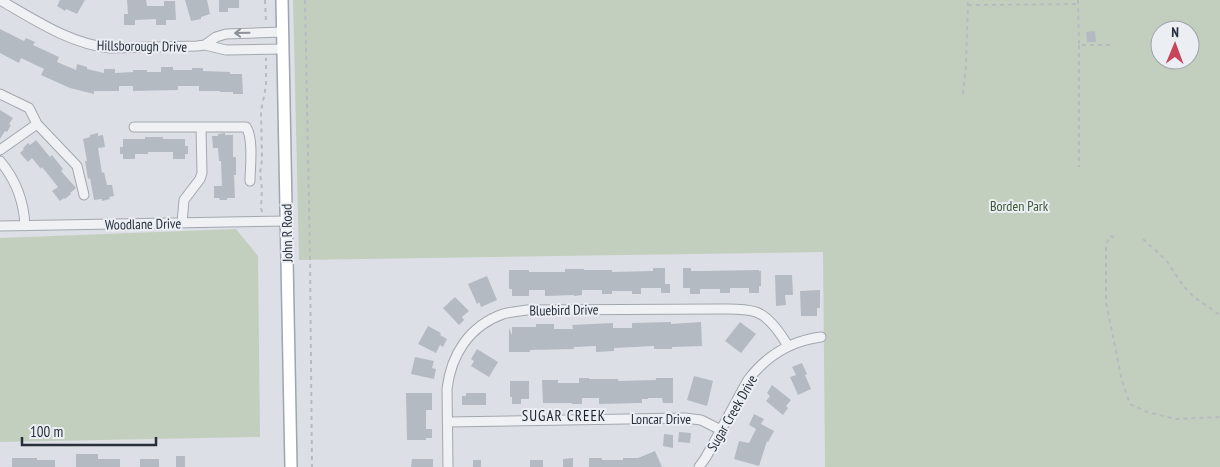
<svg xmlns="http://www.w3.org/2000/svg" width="1220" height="467" font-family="'PT Sans Narrow',sans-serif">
	<rect width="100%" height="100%" fill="#dce0e6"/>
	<path fill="#c3cfbe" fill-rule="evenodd" d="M293 0H1220V467H825L823 252 299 260ZM1160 30H1190V60H1160Z
		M236 229 258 256 260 437 0 442V238Z"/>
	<path fill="#b4bac2" d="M60 0H85L77 14 66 9 65 11 57 6Z
		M127 0H146L147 6H164V1H175L176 20H166V25H156V19L135 20V25H124V14H128Z
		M185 0H207L210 14 201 17V19L191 21Z
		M219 0H239V8H228V12H219Z
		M0 29 24 41 26 38 35 42 33 45 59 57 57 62 76 70 77 64 87 67V69L104 73V69H115V73L133 72V70H147V72H161V67H173V70H192V68H203V71L230 72V74H242L243 94H233V92H220V91H199V86H178V90L133 91V86H119V91H94V94L70 88 41 75 44 69 21 58 19 63 0 53Z
		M1095 31 1096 42H1087L1086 32Z
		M0 110 13 118 9 124 11 125 7 132 5 131 0 139Z
		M98 133V136L103 135 105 147 98 148 102 173 104 172 107 185H112L114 196 109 197 110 199 102 201V199L94 200 90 178 88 179 85 161H87L83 139 90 137V135Z
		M225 133V135H233V157H236V175H234L235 198H227V200H220L219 198H214V186H222L221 161H219L218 148H213L212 136H218V134Z
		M145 137H163V139H185V146H188V154H185V159H173V152H148V154H135V159H123V154H120V147H123V139H145Z
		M36 140 50 157 52 155 63 169 61 171 76 188 70 193 71 194 65 199 64 198 60 201 52 191 58 187 42 167 41 169 32 158 28 162 20 153 24 149 23 148 28 143 30 145Z
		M653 268H665V284H670V293H661V288H641V294H632V291H612V294H602V290H582V295L574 296V295L545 296V290H529V296H512V289H509V270H529V272H565V269H584V270H612V272L653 271Z
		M683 268H691V271H700L759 270V271H761V286H759V293H749V288H730V293H720V289H700V294H690V288H683Z
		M775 275H792L793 295H785L786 305 776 306Z
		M487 276 497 300 481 307 479 302 477 304 468 284Z
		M820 290V308H817V316H801L800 291Z
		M455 297 469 311 462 317 464 320 459 325 443 308Z
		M671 322V324L701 322 702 346 672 347V349H654V346L614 348V351L596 352V346L574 347V349L530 350V352H509V328L512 335V327H536V324H554V329H573L572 325 613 323V328H632V323Z
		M740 322 756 334 741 353 725 341Z
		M428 326 441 333 440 335 447 339 443 347 440 345 436 353 418 344Z
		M477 349 498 362 489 377 471 366 474 361 471 359Z
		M415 357 434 361 432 368 436 369 434 379 411 374Z
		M802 363 807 374 805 375 811 389 798 395 790 377 796 375 792 367Z
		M694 376 713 381 707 406 687 400Z
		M579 378H589V379H618V381L656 380V378H673V403H663L662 398H648V399H642V403L599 404V398H582V404H572V403H543L542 380H558V383H579Z
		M510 381H529V399H521V404H512V397H510Z
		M772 385 791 400 786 406 788 408 783 415 766 401 770 396 767 393Z
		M406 393H432V410H426V429H432V438H426V440H407Z
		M466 393H486V405H462V396H466Z
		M754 414 764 419 761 424 774 431 768 442 767 441 759 466 734 459 739 441 749 443 756 429 749 425Z
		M679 432 691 433 690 443 678 442Z
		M664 434 673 435V448L663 446Z
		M655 451 662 467H589V458H602V460H623V458H638Z
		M76 454H98V459H120V467H76Z
		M176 456H185V467H176Z
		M12 458H37V460H55V467H12Z
		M573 458V467H563V459Z
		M140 459H159V467H140Z
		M412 459H433V467H411Z
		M473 460H481V467H473Z
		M530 460H543V467H530Z"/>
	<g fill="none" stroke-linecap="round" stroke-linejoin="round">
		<defs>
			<path id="minor" d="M0 0C35 20 70 44 110 48L197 46 205 45 216 37 226 34 282 32
				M205 45 226 50 283 49
				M0 94 29 108 37 124
				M134 127H246C254 138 250 168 250 181
				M0 150 37 124 77 166 84 195
				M0 161C16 180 24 201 25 226
				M182 223 184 200 200 179 202 173 201 127
				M0 226 287 221
				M448 422 685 418 701 420 721 430
				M448 467 447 389C451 355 469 326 503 314 511 312 519 311 527 310L717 309C730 309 744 308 756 312 770 317 781 334 788 346
				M699 467 706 457 748 380C767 355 790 341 821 337"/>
			<path id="major" d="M282 0 291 467"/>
		</defs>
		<use href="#minor" stroke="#a2a7af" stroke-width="11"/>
		<use href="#major" stroke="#9ca5b1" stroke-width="14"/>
		<path stroke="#b7bbc0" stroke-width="2" stroke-dasharray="4 4" stroke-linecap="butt" d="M265 0 266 23
			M305 0 310 256 312 467
			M1078 0 1079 45H1113
			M968 5 1078 4
			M1079 45V167
			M963 94 966 66 968 0
			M262 212 261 208 262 189 260 173 262 160 261 111 266 86V58
			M1114 237 1110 236 1106 245V302L1122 381 1130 404 1147 412 1176 419 1220 417
			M1143 239 1166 260 1184 287 1194 297 1220 315"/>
		<use href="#minor" stroke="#eff1f4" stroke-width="9"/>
		<use href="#major" stroke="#fff" stroke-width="11"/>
	</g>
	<defs><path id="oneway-shaft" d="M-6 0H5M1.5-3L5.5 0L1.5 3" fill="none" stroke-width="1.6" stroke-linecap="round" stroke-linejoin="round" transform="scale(1.25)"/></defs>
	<use stroke="#8b9098" href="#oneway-shaft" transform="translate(242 33) rotate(179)"/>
	<g text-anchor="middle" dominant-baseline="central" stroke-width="4" stroke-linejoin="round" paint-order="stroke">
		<g font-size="14" fill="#272f3b" stroke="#ebeff4">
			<text transform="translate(142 46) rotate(1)">Hillsborough Drive</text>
			<text transform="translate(143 224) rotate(-1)">Woodlane Drive</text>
			<text transform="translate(287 233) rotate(-91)">John R Road</text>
			<text transform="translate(564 310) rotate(-1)">Bluebird Drive</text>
			<text transform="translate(732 413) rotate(-60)">Sugar Creek Drive</text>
			<text x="661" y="419">Loncar Drive</text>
		</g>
		<g font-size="14" fill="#3c5735" stroke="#ebeff4">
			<text x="1019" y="206">Borden Park</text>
		</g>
		<g font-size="15" letter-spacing="1" fill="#19202c" stroke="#ebeff4">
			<text x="564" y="415">SUGAR CREEK</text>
		</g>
	</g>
	<g transform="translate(1175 45) rotate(1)"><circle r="24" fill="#ebeff4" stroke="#9da2aa"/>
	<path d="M0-4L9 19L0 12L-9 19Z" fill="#c8445b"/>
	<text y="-8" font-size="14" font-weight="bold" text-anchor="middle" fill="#272f3b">N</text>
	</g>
	<path d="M22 437v8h134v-8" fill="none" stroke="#272f3b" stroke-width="2.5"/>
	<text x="30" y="437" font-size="15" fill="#272f3b" stroke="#ebeff4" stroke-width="4" paint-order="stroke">100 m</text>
</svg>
